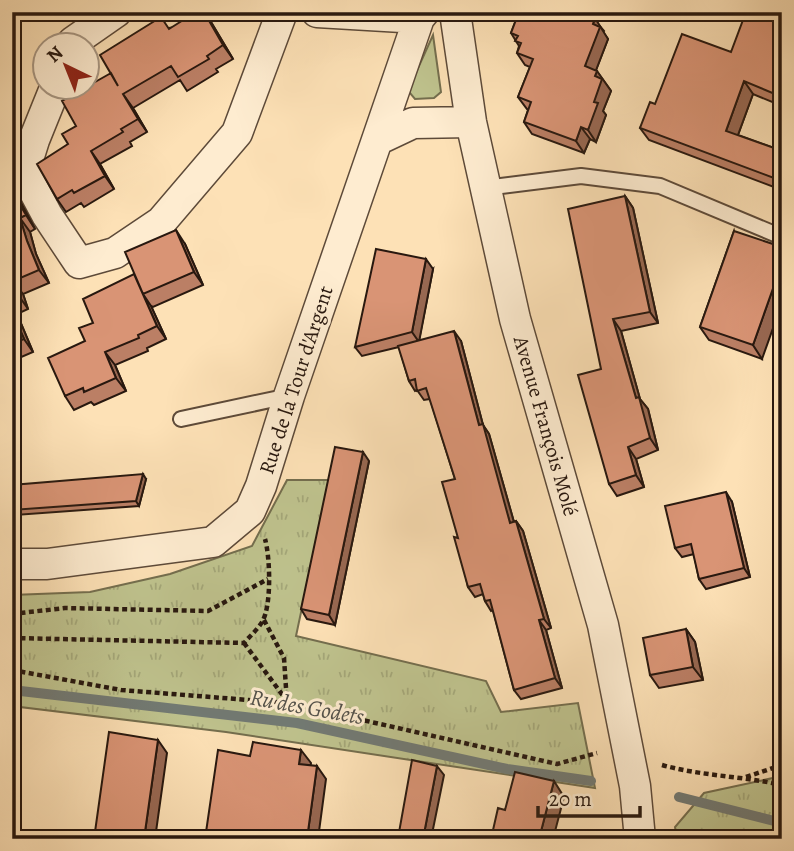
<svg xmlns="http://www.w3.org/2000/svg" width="794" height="851" font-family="Alegreya,serif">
	<defs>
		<pattern id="park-tufts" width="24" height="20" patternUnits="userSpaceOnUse" patternTransform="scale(1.75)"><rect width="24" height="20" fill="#bfc38e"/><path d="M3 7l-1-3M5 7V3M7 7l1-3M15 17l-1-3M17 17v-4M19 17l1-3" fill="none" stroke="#a4a779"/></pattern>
	</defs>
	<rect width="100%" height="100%" fill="#fde1b6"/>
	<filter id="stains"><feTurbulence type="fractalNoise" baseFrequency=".00286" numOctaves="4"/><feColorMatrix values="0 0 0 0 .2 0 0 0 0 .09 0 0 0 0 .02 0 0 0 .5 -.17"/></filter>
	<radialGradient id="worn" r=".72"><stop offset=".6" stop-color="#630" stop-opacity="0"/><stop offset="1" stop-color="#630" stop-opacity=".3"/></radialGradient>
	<path fill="#bfc38e" stroke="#746e4e" stroke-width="2" d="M433 35 441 92 434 98 415 99 409 92V88Z"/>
	<path fill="url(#park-tufts)" stroke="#746e4e" stroke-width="2" d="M287 480H329L296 636 486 681 501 712 578 703 595 788 226 732 12 706V595L90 592 170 574 252 546Z
		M782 776V839H677L675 827 704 793Z"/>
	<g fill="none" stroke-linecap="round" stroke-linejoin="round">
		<path stroke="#727a74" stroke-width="10" d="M12 690 297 723 507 769 591 781
			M679 797 782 823"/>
		<defs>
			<path id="service" d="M485 188 581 176 660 186 782 237
				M181 419 289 396"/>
			<path id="minor" d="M317 12 419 18
				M455 12 471 122 515 319 603 625 635 786 640 839
				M72 46 73 42 116 12
				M55 88 34 140 24 172 47 215 79 263 115 253 161 222 237 133 282 12
				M377 140 413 123 471 122
				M12 564H47L213 542 250 511 261 486 289 396 419 18 424 12"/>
		</defs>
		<use href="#service" stroke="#5d4a39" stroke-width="18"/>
		<use href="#minor" stroke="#5d4a39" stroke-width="33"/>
		<path stroke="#28180f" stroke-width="4.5" stroke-dasharray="5 3.5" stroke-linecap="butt" d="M12 614 65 608 208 611 268 579
			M264 620 284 658 287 703
			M12 638 244 643C250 636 258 629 262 622 272 606 270 556 265 539
			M244 643 287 701
			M12 670 121 690 287 703 557 764 597 753
			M662 765C701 776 742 776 782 785
			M746 777 782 765"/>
		<use href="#service" stroke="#feecd0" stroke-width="14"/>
		<use href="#minor" stroke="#feecd0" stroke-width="30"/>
	</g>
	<path fill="#bb7f65" stroke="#28180f" stroke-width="2" d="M12 12 18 108 12 109Z
		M519 12H594L595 14 593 18 604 31 603 32 608 39 596 70 611 91 603 111 606 115 596 142 590 139 584 153 532 134 524 122 528 110 527 109 518 97 530 67 525 65 517 53 519 46 511 33Z
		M782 12V106L753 94 738 135 774 148 782 126V190L649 140 640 128 655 104 731 52Z
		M211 22 233 59 216 69 218 72 187 91 180 80 133 108 147 132 130 142 132 146 100 164 114 189 84 207 81 203 66 212 57 199 68 144 76 126 111 73 169 28Z
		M12 189 35 229 30 232 36 254 49 283 23 294 28 309 17 314 33 352 12 361Z
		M625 196 633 208 658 323 621 331 640 399 648 409 658 450 636 459 644 487 617 496 609 484 601 369Z
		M734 231 762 359 709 340 700 327Z
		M185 244 203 285 153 307 151 306 166 339 147 348 148 351 115 365 126 391 94 405 91 402 74 410 65 396 93 323 134 274Z
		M433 269 419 340 461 341 483 425 489 434 514 522 516 521 523 531 551 628 546 630 562 688 521 699 514 690 493 610 491 611 485 601 483 594 475 597 468 587 458 538 455 479 430 399 424 400 417 390 415 391 409 381 399 347 362 356 355 347Z
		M369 461 335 625 307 619 301 609Z
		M146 479 139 506 15 515 12 511V485Z
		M732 502 750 577 706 589 699 579 694 554 682 557 675 548Z
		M686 629 695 642 703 680 659 688 650 675Z"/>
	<path fill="#986852" stroke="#28180f" stroke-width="2" d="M12 12 18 108 12 100Z
		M204 12 211 22 233 59 223 45Z
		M583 12H594L595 14 590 26 582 14Z
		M595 18 608 39 593 78 585 66 593 24Z
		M597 71 611 91 603 111 606 115 596 142 588 130 594 102 595 76Z
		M744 81 753 94 735 143 726 131Z
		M123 94 133 108 147 132 138 119Z
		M581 127 590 139 584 153 576 141Z
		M91 151 100 164 114 189 105 176Z
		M12 189 17 195 35 229 26 215Z
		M625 196 633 208 658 323 650 312Z
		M20 218 30 232 36 254 49 283 39 270 27 241Z
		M176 230 185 244 203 285 194 272Z
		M426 259 433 269 419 342 412 332Z
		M782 263V303L762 359 753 345Z
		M134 274 143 294 151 306 166 339 157 326Z
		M13 281 23 294 28 309 19 296Z
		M12 308 17 314 33 352 24 339 12 312Z
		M613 319 621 331 640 399 648 409 658 450 650 438 636 398Z
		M454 331 461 341 483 425 489 434 517 533 510 523 479 425Z
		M105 352 115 365 126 391 116 378Z
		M628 447 636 459 644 487 636 475Z
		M363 452 369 461 335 625 329 615Z
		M143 474 146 479 139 506 136 501Z
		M726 492 732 502 750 577 744 568Z
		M516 521 523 531 551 628 544 619Z
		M539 620 546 630 562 688 555 678Z
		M686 629 695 642 703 680 693 667Z
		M158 740 167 753 155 839H144Z
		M301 750 311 763 309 777 299 764Z
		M317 766 326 779 318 839H307Z
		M437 766 444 775 431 839H423Z
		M554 781 564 797 553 839H539Z"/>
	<path fill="#d99475" stroke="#28180f" stroke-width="2" d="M196 12H204L223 45 207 56 209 59 178 77 171 66 123 94 138 119 121 129 123 132 91 151 105 176 74 193 72 190 57 199 37 164 68 144 62 134 76 126 62 101 85 88H88V86L111 73 118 86 100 55 161 17 169 29Z
		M519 12H583L582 14 595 18 593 24 600 27 585 66 597 71 595 76 602 79 594 102 598 103 588 130 581 127 576 141 524 122 531 102 518 97 533 59 517 53 521 43 515 41 518 36 511 33Z
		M746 12H782V97L744 81 726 131 774 148 782 126V181L640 128 650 102 655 104 682 34 731 52Z
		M12 191 26 215 20 218 27 241 39 270 13 281 19 296 12 299Z
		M625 196 650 312 613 319 636 398 639 397 650 438 628 447 636 475 609 484 578 375 601 369 568 209Z
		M176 230 194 272 143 294 125 252Z
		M734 231 782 247V263L753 345 700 327Z
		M376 249 426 259 412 332 355 347Z
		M134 274 157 326 138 335 139 338 105 352 116 378 84 392 83 388 65 396 48 358 85 341 79 328 93 323 83 299Z
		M12 312 24 339 12 344Z
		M454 331 479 425 483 424 510 523 516 521 544 619 539 620 555 678 514 690 490 600 485 601 480 584 468 587 454 537 458 538 442 482 455 479 426 388 417 391 415 379 409 381 398 346Z
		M335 447 363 452 329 615 301 609Z
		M143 474 136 501 12 510V485Z
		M726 492 744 568 699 579 691 544 675 548 665 506Z
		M686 629 693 667 650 675 643 638Z
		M109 732 158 740 144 839H94Z
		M253 742 301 750 299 764 317 766 307 839H205L218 750 250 756Z
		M412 760 437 766 423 839 398 838Z
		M515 772 554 781 539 839H491L498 808 505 810Z"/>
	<g text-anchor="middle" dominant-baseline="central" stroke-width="6" stroke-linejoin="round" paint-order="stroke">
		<g font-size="21" fill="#28180f" stroke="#feecd0">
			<text transform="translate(296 380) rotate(-72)">Rue de la Tour d'Argent</text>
			<text transform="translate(546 426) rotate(74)">Avenue François Molé</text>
		</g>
		<g font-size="23" font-style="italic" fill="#53514a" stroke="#feecd0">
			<text transform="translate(307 707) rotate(10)">Ru des Godets</text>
		</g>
	</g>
	<rect width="794" height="851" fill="none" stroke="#fde1b6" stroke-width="42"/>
	<rect x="14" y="14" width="766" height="823" fill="none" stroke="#28180f" stroke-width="3.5"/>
	<rect x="21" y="21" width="752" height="809" fill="none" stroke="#28180f" stroke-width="2"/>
	<g transform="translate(66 66) rotate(317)"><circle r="33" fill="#feecd0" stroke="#a89783" stroke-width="2"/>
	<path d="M0-5L12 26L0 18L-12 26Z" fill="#8f2418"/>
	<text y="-10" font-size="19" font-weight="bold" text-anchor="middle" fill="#28180f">N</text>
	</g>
	<path d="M538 806v10h102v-10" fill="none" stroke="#28180f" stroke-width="3.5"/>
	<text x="549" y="806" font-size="21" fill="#28180f" stroke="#feecd0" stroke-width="5" paint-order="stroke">20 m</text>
	<rect width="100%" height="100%" filter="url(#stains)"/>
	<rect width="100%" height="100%" fill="url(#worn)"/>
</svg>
